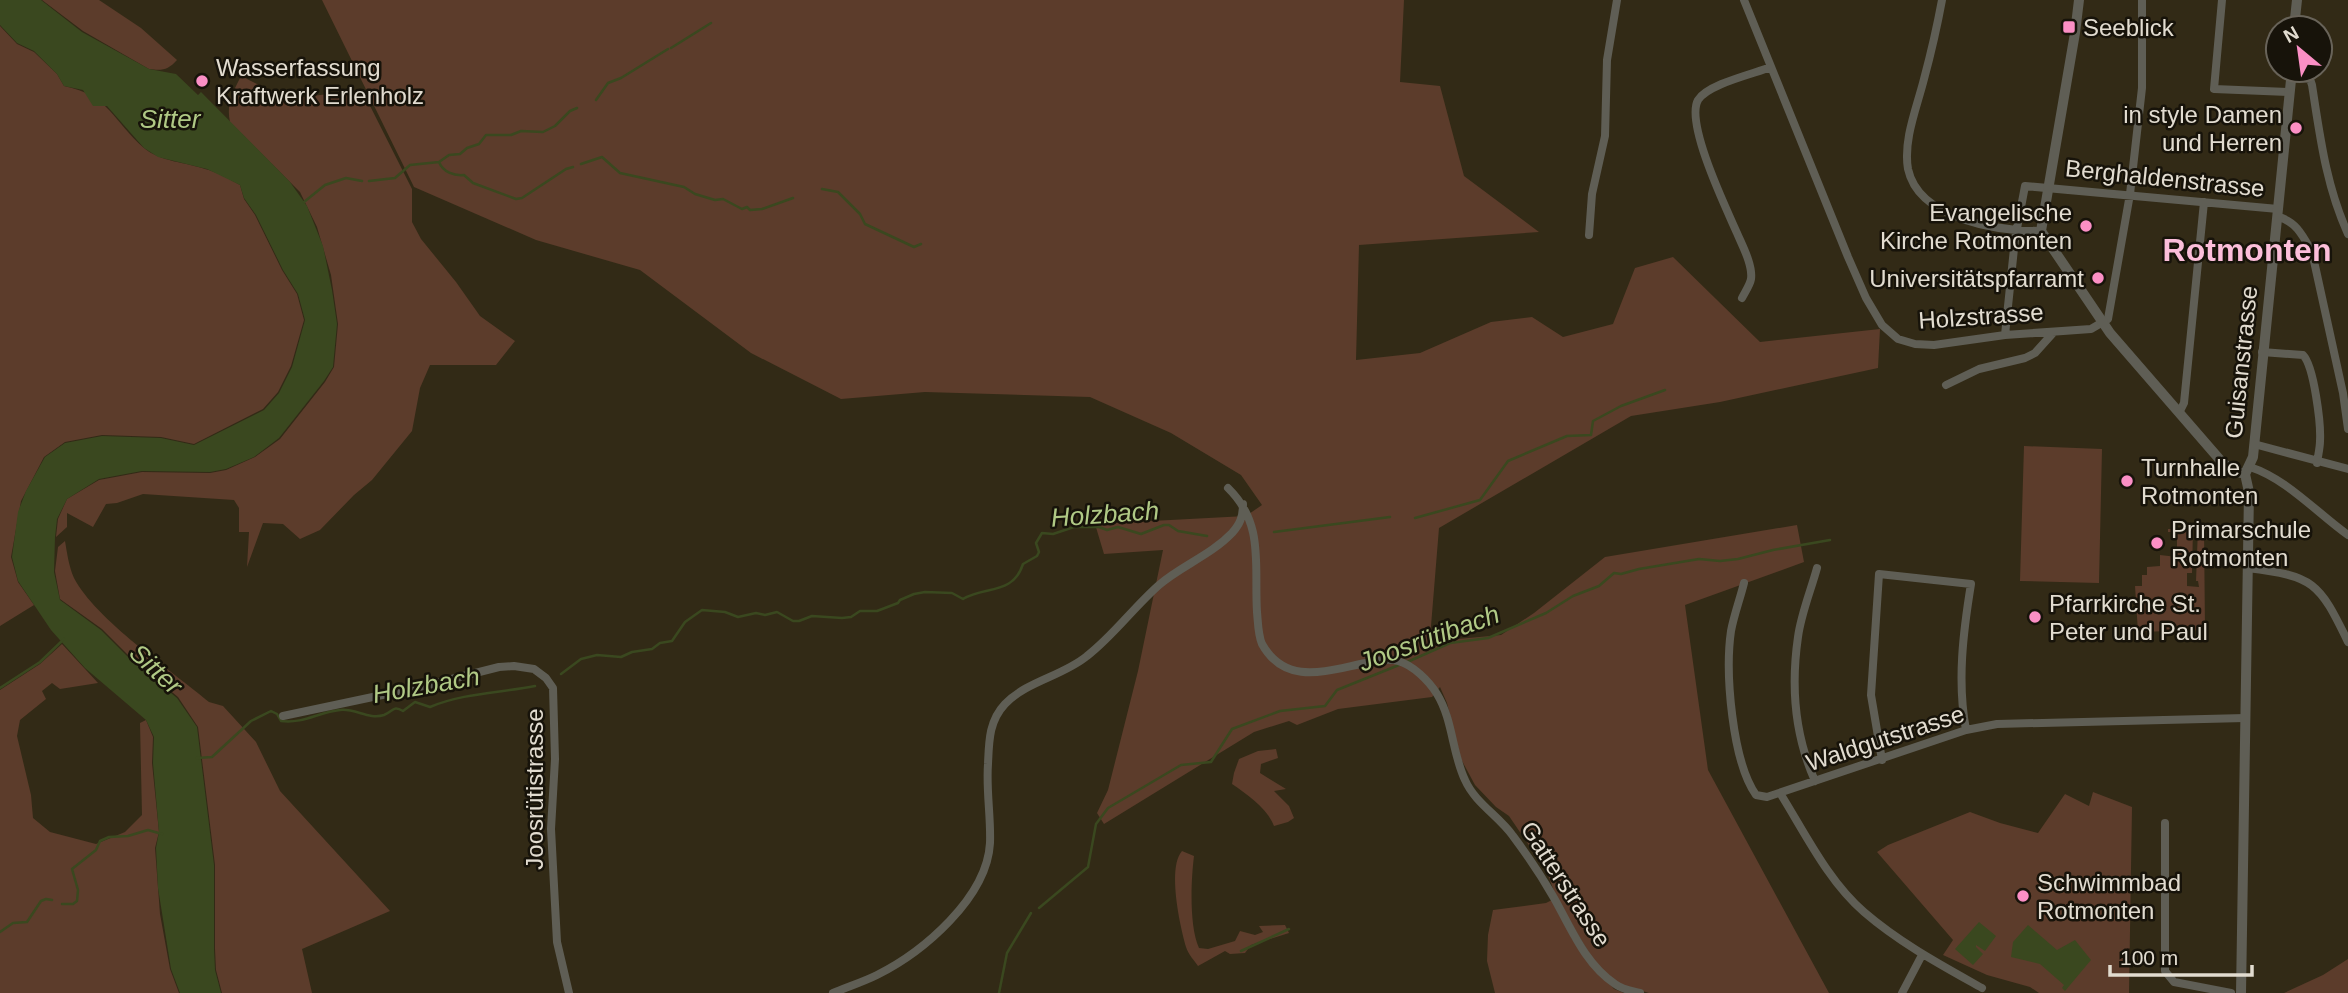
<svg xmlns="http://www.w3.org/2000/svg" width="2348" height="993" font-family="Helvetica,sans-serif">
	<rect width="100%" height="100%" fill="#322a16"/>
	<path fill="#5c3c2b" d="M42 0H99L141 28 177 60C168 70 162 71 149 69L83 31Z
		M322 0H1404L1400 82 1440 86 1464 176 1539 232 1359 245 1356 360 1420 353 1491 322 1532 317 1563 337 1613 324 1635 268 1673 257 1760 342 1880 329 1878 368 1720 402 1631 416 1439 528 1431 626V636L1436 641 1501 635 1534 613 1605 557 1797 525 1804 562 1685 605 1708 770 1829 993H1649L1616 983 1593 960 1556 897 1547 872 1509 816 1496 807 1475 785 1461 759 1447 703 1440 687 1432 697 1338 709 1297 725 1289 721 1254 732 1104 824 1097 813 1108 790 1138 671 1163 550 1104 554 1095 524 1246 516 1262 505 1241 475 1171 433 1090 397 925 392 841 399 751 353 640 270 536 240 414 187Z
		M0 26 17 44 34 52 57 74 64 86C109 95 113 121 144 148 161 162 185 162 205 169 217 172 229 179 240 185L244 199 255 215 282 270 297 294 304 320 291 366 278 392 263 409 194 444 161 437 102 435 65 442 44 457 21 501 11 557 18 582 34 605 0 626Z
		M241 76 287 99 362 90 412 189V222L421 239 456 282 480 316 515 341 496 365H430L420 388 412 431 372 480 354 495 320 530 300 539 283 524 263 523 247 567 249 532H239V508L234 500 143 494 117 503 106 504 93 527 67 513V527L56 537 58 519 67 499 99 480 142 472 210 473 226 470 255 457 280 439 325 382 334 367 338 324 331 275 317 227 300 192 230 122C226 104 233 92 241 76Z
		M2024 446 2102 449 2099 583 2020 581Z
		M2198 528H2204L2205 630 2138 632 2135 586H2142V575H2147V567L2160 566V555L2177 557V532H2168V529H2193L2192 573H2187V586L2199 587 2198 581H2196Z
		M65 541C67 553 69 567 74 578 96 620 171 670 209 702L223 706 256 742 280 791 390 911 302 949 312 993H222L216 970 215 949V865L198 727 178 697 133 660 102 629 60 599 55 571 58 547Z
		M62 644 98 683 60 689 52 683 42 691 46 699 20 720 17 736 31 795 33 818 50 832 96 844 125 832 142 815 140 723 146 720 153 737 152 763 159 832 155 848 160 914 170 969 179 993H0V690L40 664Z
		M1276 749 1278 758 1261 764 1260 773 1286 789 1274 791 1289 806 1294 818 1288 822 1274 826C1267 808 1248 795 1232 784L1234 773 1239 759 1258 751Z
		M2093 792 2132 807 2129 993H2039L2030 987 1987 975 1943 955 1953 940 1877 852 1888 845 1970 812 2000 823 2038 833 2065 794 2089 806Z
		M1182 851 1194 856C1191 880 1189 926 1199 948L1208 949 1235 941 1240 931 1255 935 1263 932 1259 926 1285 925 1289 933 1251 945 1245 953 1230 954 1225 951 1198 966C1194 960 1188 954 1186 947 1180 926 1167 868 1182 851Z
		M1554 899 1572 939 1614 989 1624 993H1495L1487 961 1488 935 1493 910 1546 903Z
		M2348 959V993H2284L2323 975Z"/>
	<path fill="#3a481f" d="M0 0H41L82 32 149 69 176 74 198 95 201 92 290 182 307 206 323 246 332 290 337 324 333 367 324 381 279 438 254 457 226 469 210 472 142 471 99 479 67 499 57 519 55 537 54 572 60 600 101 630 132 661 177 698 197 727 214 865V949L215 970 221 993H180L171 969 158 888 156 848 159 832 153 763 154 737 146 720 85 668 51 630 18 581 12 557 18 512 26 491 45 457 65 443 102 436 161 438 194 445 264 410 279 393 292 367 305 320 298 294 283 270 256 215 244 198 240 185 207 169 158 157 144 148 107 106H93L83 90 64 86 57 74 34 51 17 43 0 25Z
		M1979 922 1996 936 1985 951 1976 945V947L1983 954 1973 965 1955 949Z
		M2028 925 2057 950 2075 940 2091 960 2065 991 2062 988 2064 985 2040 964 2011 957 2013 942Z"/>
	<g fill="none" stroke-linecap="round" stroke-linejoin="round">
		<path stroke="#3a481f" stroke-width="2.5" d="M671 48 711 23
			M596 100 608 83 621 78 668 49
			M439 162C443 172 454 176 464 175L473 183 516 199 522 198 566 169 573 167
			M581 164 602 157 620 173 684 187 695 194 715 200 723 199 742 209 747 207 750 210 762 209 793 198
			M369 181 395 178 410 165 439 162 449 155 460 154 467 148 479 144 486 135H511L521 131 543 132 555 126 570 111 577 108
			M822 189 838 192 860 214 865 224 914 247 921 244
			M304 202 325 185 346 178 362 181
			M1415 518 1480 500 1508 461 1567 436 1591 435 1593 421 1621 406 1665 390
			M1274 532 1390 517
			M1405 663 1450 643 1488 638 1546 613 1573 596 1599 586 1614 573 1621 574 1639 569 1699 559 1720 561 1738 559 1773 550 1830 540
			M561 674 581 659 597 655 621 657 632 652 652 649 660 643 672 641 685 622 702 610 725 612 738 617 756 613 765 615 777 612 793 621H799L812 616 842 618 851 617 860 611H877L898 603 900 600 914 594 925 592 952 593 963 599C985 586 1013 595 1023 564L1037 556 1039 552 1036 543 1042 533 1053 534 1074 527H1099L1107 530 1118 527 1141 534 1164 525H1169L1178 531 1207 536
			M0 688 40 662 64 639
			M197 758 212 757 251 721 271 711 277 714 281 721C303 724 319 712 340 710 355 708 369 720 384 715 394 711 393 705 403 711L415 702 430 707C463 693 500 693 535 686
			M62 904H73L77 901 78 890 72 869 96 850 100 841 109 837 128 836 148 830 162 834
			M1039 908 1088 867 1096 824 1108 808 1181 765 1211 762 1232 729 1280 711 1325 706 1337 690 1399 665
			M0 932 13 923 27 922 41 901 46 899 52 900
			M1241 951 1289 929
			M999 993 1007 953 1031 913"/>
		<path stroke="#5f5e55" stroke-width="8" d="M1744 0 1848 257 1866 298 1882 325 1898 339 1915 344 1934 345 2005 335 2091 329 2108 319 2130 194 2142 88V0
			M1942 0C1937 27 1931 53 1924 79 1917 107 1903 140 1908 169 1919 220 1999 231 2041 231
			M2222 0 2214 89 2290 92
			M2291 76 2310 79 2312 85C2320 136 2326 186 2348 234
			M2278 217C2296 221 2303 236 2312 252L2343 393 2348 429
			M1589 235 1592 194 1605 136 1607 60 1617 0
			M1742 298C1745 292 1750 285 1751 279 1753 265 1742 245 1737 233 1726 208 1685 123 1698 100 1708 84 1753 74 1771 67
			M2005 335 2015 239 2025 186 2278 209
			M2262 352 2303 355C2314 366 2321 424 2320 441 2320 448 2318 455 2317 463
			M1946 385 1979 369 2025 358 2035 353 2053 333
			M2180 411 2184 403 2204 202
			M2254 444 2348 469
			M2250 467C2287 479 2317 513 2348 535
			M1228 488C1265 524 1254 566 1257 612 1258 622 1258 635 1262 644 1286 687 1328 670 1366 663 1377 661 1387 658 1398 661 1413 665 1429 681 1437 694 1453 720 1452 753 1465 780 1475 803 1499 816 1513 836 1528 856 1542 877 1554 898 1571 928 1585 964 1615 984 1621 989 1632 991 1640 993
			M2247 568C2314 576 2319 582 2348 642
			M1744 583C1740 599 1734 615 1731 631 1725 672 1732 761 1756 795L1767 797 1966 730 1997 724 2245 718
			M283 716 420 687 499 667 514 666 534 669 546 678 553 688 555 759 551 829 557 942 569 993
			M1882 760 1871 695 1879 574 1971 584C1963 633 1957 682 1966 730
			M1815 781C1795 736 1791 685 1798 637 1801 614 1811 590 1817 568
			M1780 793C1805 833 1828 881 1864 912 1900 943 1941 965 1982 988
			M2165 823V971L2174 982 2231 993
			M833 993C847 987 863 982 877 975 923 952 987 898 990 843 991 817 986 790 988 764 989 741 989 721 1005 704 1027 681 1063 676 1087 656 1113 636 1133 608 1159 585 1181 566 1211 555 1232 533 1240 524 1243 517 1243 504
			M1902 993 1922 955"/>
		<path stroke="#5f5e55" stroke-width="10" d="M2079 0 2075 33 2041 231 2110 333 2221 461 2232 471 2245 474
			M2294 28 2297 0
			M2241 993 2249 492 2245 474 2253 457 2292 70"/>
	</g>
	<g fill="#fb8fc5" stroke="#17130a" stroke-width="2.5">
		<rect x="2062" y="20" width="14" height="14" rx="3.5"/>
		<circle cx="202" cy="81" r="7"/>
		<circle cx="2296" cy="128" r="7"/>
		<circle cx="2086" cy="226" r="7"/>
		<circle cx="2098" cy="278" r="7"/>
		<circle cx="2127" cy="481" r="7"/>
		<circle cx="2157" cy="543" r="7"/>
		<circle cx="2035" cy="617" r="7"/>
		<circle cx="2023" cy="896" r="7"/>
	</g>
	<g text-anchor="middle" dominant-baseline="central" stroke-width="5" stroke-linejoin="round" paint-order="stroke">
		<g font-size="24" fill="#e2dcd0" stroke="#17130a" text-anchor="start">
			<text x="2083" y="27">Seeblick</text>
			<text x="216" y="67">Wasserfassung<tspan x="216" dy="28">Kraftwerk Erlenholz</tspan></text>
			<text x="2282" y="114" text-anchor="end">in style Damen<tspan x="2282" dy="28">und Herren</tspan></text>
			<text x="2072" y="212" text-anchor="end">Evangelische<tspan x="2072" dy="28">Kirche Rotmonten</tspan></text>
			<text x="2084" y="278" text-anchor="end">Universitätspfarramt</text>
			<text x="2141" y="467">Turnhalle<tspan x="2141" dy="28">Rotmonten</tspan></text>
			<text x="2171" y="529">Primarschule<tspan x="2171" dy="28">Rotmonten</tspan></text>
			<text x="2049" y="603">Pfarrkirche St.<tspan x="2049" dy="28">Peter und Paul</tspan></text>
			<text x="2037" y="882">Schwimmbad<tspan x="2037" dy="28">Rotmonten</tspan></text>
		</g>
		<g font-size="24" fill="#e2dcd0" stroke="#17130a">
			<text transform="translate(2165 178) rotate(6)">Berghaldenstrasse</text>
			<text transform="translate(1981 316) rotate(-4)">Holzstrasse</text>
			<text transform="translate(2241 362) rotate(-84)">Guisanstrasse</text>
			<text transform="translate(1885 738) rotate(-18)">Waldgutstrasse</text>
			<text transform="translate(534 789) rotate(-90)">Joosrütistrasse</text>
			<text transform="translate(1566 884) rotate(57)">Gatterstrasse</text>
		</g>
		<g font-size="26" font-style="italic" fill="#b0c985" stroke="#17130a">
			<text x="170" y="119">Sitter</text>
			<text transform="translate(1105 514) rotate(-4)">Holzbach</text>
			<text transform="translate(1429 638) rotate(-20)">Joosrütibach</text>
			<text transform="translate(156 669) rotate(43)">Sitter</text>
			<text transform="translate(426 685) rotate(-10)">Holzbach</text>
		</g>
		<g font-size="32" font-weight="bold" fill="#fcbeda" stroke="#17130a">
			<text x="2247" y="250">Rotmonten</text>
		</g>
	</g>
	<g transform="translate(2299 49) rotate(331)"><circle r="33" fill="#17130a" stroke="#686359" stroke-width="2"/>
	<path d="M0-5L12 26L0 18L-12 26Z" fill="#fb8fc5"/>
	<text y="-10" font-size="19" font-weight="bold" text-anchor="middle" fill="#e2dcd0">N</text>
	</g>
	<path d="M2110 965v10h142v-10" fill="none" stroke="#e2dcd0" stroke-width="3.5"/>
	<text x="2120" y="965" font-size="21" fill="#e2dcd0" stroke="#17130a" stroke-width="5" paint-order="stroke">100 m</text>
</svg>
